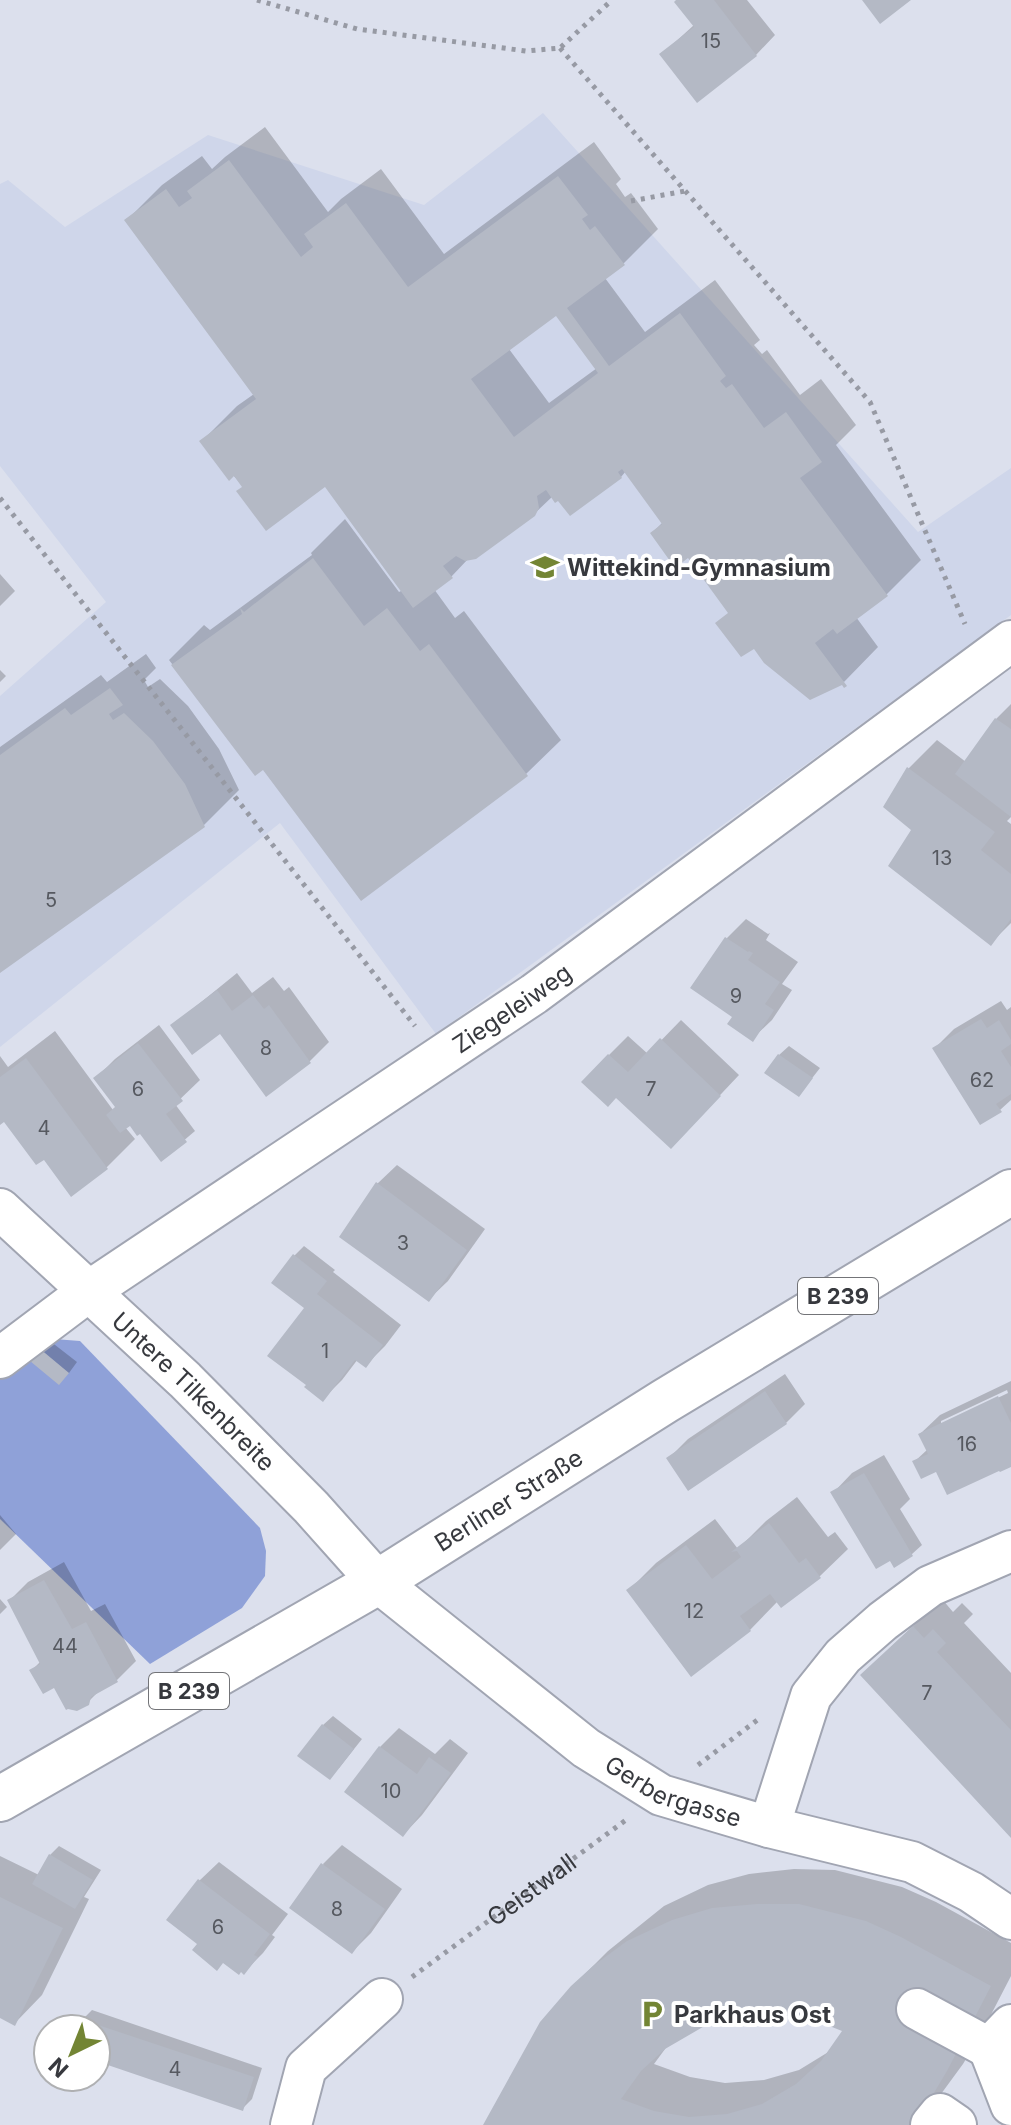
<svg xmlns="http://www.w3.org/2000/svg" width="1011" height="2125" font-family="Inter,sans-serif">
	<rect width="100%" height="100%" fill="#dce0ed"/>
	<path fill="#cfd6ea" d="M543 113 918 532 1011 468V615L436 1034 280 823 0 1047V696L106 602 0 466V184L8 180 65 227 208 135 424 205Z"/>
	<path fill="#8fa1d8" d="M54 1339 80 1341 260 1528 266 1551 265 1576 242 1608 150 1664 0 1519V1373Z"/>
	<path fill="#0003" fill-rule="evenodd" d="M679 0H747L775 35 756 55 662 54 694 25Z
		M265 127 328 212 341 199 381 169 444 254 594 142 621 179 616 184 625 197 631 193 658 229 623 264 605 278 645 332 715 280 760 340 754 345 762 354 767 350 800 395 821 379 856 425 836 445 921 560 887 594 856 617 878 647 844 682 729 612 688 555 652 533 663 522 626 471 621 477 558 498 553 496 534 514 469 558 451 577 434 589 455 618 464 611 561 740 526 774 263 767 255 773 169 660 204 625 210 630 312 555 311 553 345 519 399 592 403 590 325 484 244 487 202 441 237 406 254 394 127 220 162 185 202 156 212 169 225 157ZM557 313 597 368 549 403 509 349Z
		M0 574 15 591 0 606Z
		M146 654 156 668 144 680 148 687 160 679 188 706 219 749 239 790 204 825 0 970V747L101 675 107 682Z
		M0 670 6 676 0 682Z
		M1011 704V817L1007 821 1011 824V923L991 943 914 829 885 806 909 768 937 740 966 762 996 719Z
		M746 919 768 934 770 933 766 940 798 962 782 984 792 990 772 1020 752 1039 735 1016 727 938Z
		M237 973 252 993 273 977 284 991 289 987 329 1042 310 1061 267 1094 220 1032 173 1025Z
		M1001 1001 1007 1010 1011 1007V1100L1000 1110 935 1048 954 1029Z
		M681 1020 739 1075 690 1127 616 1096 609 1055 628 1036 648 1054Z
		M159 1025 200 1080 175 1104 195 1131 162 1159 140 1131 130 1123 125 1127 135 1139 107 1167 72 1194 44 1157 5 1119 0 1123V1056L8 1067 55 1031 113 1110 117 1106 96 1078 115 1059Z
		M789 1046 820 1068 799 1095 779 1055Z
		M397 1165 485 1229 448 1281 428 1300 377 1184Z
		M304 1246 335 1270 333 1272 401 1325 385 1346 366 1365 358 1359 342 1380 323 1399 307 1308 294 1256Z
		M50 1341 77 1362 69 1373 32 1360Z
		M785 1374 805 1404 786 1423 669 1458 688 1439Z
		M1011 1381V1464L937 1469 914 1462 928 1449 920 1434 940 1415ZM1007 1390 1008 1393 941 1425V1421Z
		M884 1455 910 1499 900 1509 922 1545 912 1554 894 1565 833 1493 852 1473Z
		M797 1497 828 1537 835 1532 848 1549 820 1576 778 1601 750 1630 628 1591 656 1563 715 1519 738 1549 766 1521Z
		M0 1515 16 1534 0 1550Z
		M64 1562 91 1611 105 1604 136 1661 117 1680 102 1688 87 1703 32 1670 41 1661 9 1601 28 1582Z
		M0 1599 7 1607 0 1614Z
		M942 1599 953 1612 962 1603 973 1614 964 1623 1011 1673V1835L891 1647Z
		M333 1716 362 1739 339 1768 323 1725Z
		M399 1728 435 1754 450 1739 468 1753 422 1815 403 1835 380 1747Z
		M342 1845 402 1889 371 1933 352 1952 323 1864Z
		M59 1846 101 1870 84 1897 89 1899 42 1995 15 2023 0 2016V1856L39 1875 50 1855Z
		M219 1862 288 1914 272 1935 275 1937 263 1953 244 1972 200 1944 199 1881Z
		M794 1869 835 1870 902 1887 936 1902 1011 1943V1976L981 2034 963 2064 941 2094 910 2125H485L572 1987 608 1951 664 1906 708 1885 749 1874ZM738 2012H778L812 2017 845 2030 830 2051 799 2070 764 2080 725 2083 690 2077 654 2064 668 2045 707 2022Z
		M92 2010 262 2068 252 2099 243 2108 96 2059V2029H79L82 2020Z"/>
	<path fill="#b4b9c5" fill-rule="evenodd" d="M676 0H714L757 56 697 103 659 54 694 27 674 2Z
		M862 0H911L880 24Z
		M229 160 301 257 313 247 304 234 346 203 408 287 558 176 588 215 582 219 590 230 595 226 625 265 567 308 609 366 680 313 726 376 720 381 726 388 732 384 764 428 786 412 822 462 800 478 888 596 837 634 833 629 815 643 847 686 844 688 842 685 810 700 764 663 754 649 741 657 715 623 728 613 688 558 675 568 650 533 662 524 622 469 618 472 622 478 570 516 558 501 555 503 546 490 537 496 539 508 535 516 476 559 465 561 456 556 443 566 453 578 413 608 325 487 266 531 236 491 242 487 234 476 229 481 199 441 256 399 124 220 166 189 179 207 192 198 187 191ZM556 316 598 373 514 437 471 379Z
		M313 558 364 626 387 608 420 651 429 644 528 776 361 901 263 770 255 776 171 665 242 614 240 608 244 612Z
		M110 688 123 705 109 714 113 720 124 713 153 741 185 784 205 827 0 973V755L65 708 71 715Z
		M995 718 1011 729V817L955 774Z
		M907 767 995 832 981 850 1011 874V919L991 946 888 866 911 830 883 807Z
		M725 937 748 952 749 951 753 953 748 960 780 982 765 1004 774 1010 753 1042 727 1024 732 1017 690 988Z
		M217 990 232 1011 253 995 264 1009 269 1005 311 1063 266 1097 220 1034 192 1055 170 1025Z
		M981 1019 987 1028 999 1020 1011 1040V1044L1001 1051 1011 1067V1094L996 1104 1002 1112 980 1125 932 1048Z
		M660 1038 721 1096 671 1149 616 1098 608 1107 581 1082 608 1054 628 1072Z
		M138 1043 183 1101 166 1114 187 1142 161 1162 140 1134 137 1136 130 1126 120 1133 106 1115 115 1107 93 1078Z
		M778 1054 813 1078 799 1097 764 1073Z
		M26 1058 108 1169 71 1197 44 1160 36 1165 4 1122 0 1125V1077Z
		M376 1182 467 1250 429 1302 339 1237Z
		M293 1254 327 1281 317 1294 383 1345 366 1368 355 1360 323 1402 304 1387 306 1385 267 1356 304 1308 271 1283Z
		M39 1348 69 1373 59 1385 30 1361Z
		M765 1391 787 1424 688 1491 666 1458Z
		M998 1396 1011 1423V1467L1000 1472 999 1471 947 1495 936 1472 921 1479 912 1461 928 1454 918 1434Z
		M864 1473 913 1556 894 1568 890 1561 876 1569 830 1492Z
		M769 1523 799 1563 806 1558 821 1578 781 1608 770 1594 740 1616 751 1631 691 1677 626 1590 686 1545 712 1579 741 1557 737 1551 731 1552Z
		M44 1580 72 1629 86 1622 118 1682 91 1697 89 1705 77 1711 68 1709 66 1710 54 1688 43 1694 29 1670 40 1664 7 1600Z
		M913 1626 924 1638 933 1629 946 1643 937 1652 1011 1730V1838L860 1675Z
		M322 1724 354 1749 330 1780 297 1756Z
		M379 1746 417 1774 429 1757 451 1773 403 1837 344 1792Z
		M49 1854 93 1880 75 1909 32 1884Z
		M321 1863 385 1909 352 1954 289 1908Z
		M198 1879 270 1934 254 1955 258 1957 244 1975 241 1972 239 1975 223 1963 217 1971 192 1950 197 1944 166 1920Z
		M0 1897 63 1928 15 2026 0 2018Z
		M757 1904H799L866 1921 901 1937 991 1986 947 2071 929 2101 911 2125H483L540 2022 571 1986 593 1966 627 1941 672 1920 712 1908ZM738 2014H778L812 2019 842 2031 821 2061 796 2084 762 2104 727 2114 689 2117 654 2111 621 2099 641 2071 665 2049 708 2024Z
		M80 2019 254 2077 243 2111 96 2061V2029H77Z"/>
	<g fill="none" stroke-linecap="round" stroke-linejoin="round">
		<defs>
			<g id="street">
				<path id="s2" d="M0 1209 185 1380 311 1507 378 1582 586 1748 661 1795 769 1827 912 1862 971 1892 1011 1919"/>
				<path id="s3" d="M0 1358 89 1291 534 994 1011 641"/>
				<path d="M769 1827 811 1696 843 1656 883 1621 930 1586 1011 1551"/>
				<path d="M917 2009 989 2048"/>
				<path d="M1011 2025 989 2048 1011 2105"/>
				<path d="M291 2125 306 2068 382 1999"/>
				<path d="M931 2125 940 2114 956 2125"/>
			</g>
			<g id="primary">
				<path id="s4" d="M0 1799 378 1582 665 1401 1011 1192"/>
			</g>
		</defs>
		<use href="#street" stroke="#a1a5b2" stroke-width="44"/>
		<use href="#primary" stroke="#a1a5b2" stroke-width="48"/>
		<g stroke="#979aa4" stroke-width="5" stroke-dasharray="4 6" stroke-linecap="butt">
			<path d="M257 0 357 29 526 51 560 48 612 0"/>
			<path d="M560 48 870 402 965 624"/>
			<path d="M631 201 685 191"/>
			<path d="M0 498 415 1026"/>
			<path d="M698 1765 760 1718"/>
			<path id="s1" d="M412 1977 626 1820"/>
		</g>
		<use href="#street" stroke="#fff" stroke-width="40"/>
		<use href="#primary" stroke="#fff" stroke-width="44"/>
	</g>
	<defs>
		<symbol id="school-bare" viewBox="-9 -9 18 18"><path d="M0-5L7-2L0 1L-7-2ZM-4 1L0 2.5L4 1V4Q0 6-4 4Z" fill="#738534" stroke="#fff" stroke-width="2.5" paint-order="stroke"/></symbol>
		<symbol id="parking-bare" viewBox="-9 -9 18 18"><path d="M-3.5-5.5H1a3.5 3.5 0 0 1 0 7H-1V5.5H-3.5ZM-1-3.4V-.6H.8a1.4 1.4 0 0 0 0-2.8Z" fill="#738534" stroke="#fff" stroke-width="2.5" paint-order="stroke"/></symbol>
	</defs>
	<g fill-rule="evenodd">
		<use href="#school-bare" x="525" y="547" width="40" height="40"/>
		<use href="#parking-bare" x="632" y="1994" width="40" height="40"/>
	</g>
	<g text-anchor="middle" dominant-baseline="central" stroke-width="8" stroke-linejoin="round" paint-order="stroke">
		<g font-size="20" fill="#565960">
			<text x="711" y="41">15</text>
			<text x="942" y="858">13</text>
			<text x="51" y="900">5</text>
			<text x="736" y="996">9</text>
			<text x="266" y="1048">8</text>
			<text x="982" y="1080">62</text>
			<text x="138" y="1089">6</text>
			<text x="651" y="1089">7</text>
			<text x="44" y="1128">4</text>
			<text x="403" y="1243">3</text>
			<text x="325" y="1351">1</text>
			<text x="967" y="1444">16</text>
			<text x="694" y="1611">12</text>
			<text x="65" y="1646">44</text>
			<text x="927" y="1693">7</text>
			<text x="391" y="1791">10</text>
			<text x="337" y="1909">8</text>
			<text x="218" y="1927">6</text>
			<text x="175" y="2069">4</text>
		</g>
		<g fill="#fff" stroke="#737478" stroke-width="2">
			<rect x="798" y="1278" width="80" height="36" rx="6"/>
			<rect x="149" y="1673" width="80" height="36" rx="6"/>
		</g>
		<g font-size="22" font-weight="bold" fill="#37393e">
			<text x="838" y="1296">B 239</text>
			<text x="189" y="1691">B 239</text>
		</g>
		<g font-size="24" font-weight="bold" fill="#37393e" stroke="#fff" text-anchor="start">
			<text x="567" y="567">Wittekind-Gymnasium</text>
			<text x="674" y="2014">Parkhaus Ost</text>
		</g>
		<g font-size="24" fill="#37393e" stroke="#fff">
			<text stroke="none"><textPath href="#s3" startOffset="620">Ziegeleiweg</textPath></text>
			<text stroke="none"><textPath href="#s2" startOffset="266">Untere Tilkenbreite</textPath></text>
			<text stroke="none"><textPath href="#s4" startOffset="590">Berliner Straße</textPath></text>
			<text stroke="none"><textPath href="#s2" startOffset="896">Gerbergasse</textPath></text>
			<text stroke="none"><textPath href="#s1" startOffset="148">Geistwall</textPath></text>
		</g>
	</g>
	<g transform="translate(72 2053) rotate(223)"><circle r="38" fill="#ffffff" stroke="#afb0b2" stroke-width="2"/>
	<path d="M0-6L14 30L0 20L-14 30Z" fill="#738534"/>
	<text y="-12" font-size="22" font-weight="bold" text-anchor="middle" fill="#37393e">N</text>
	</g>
</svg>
